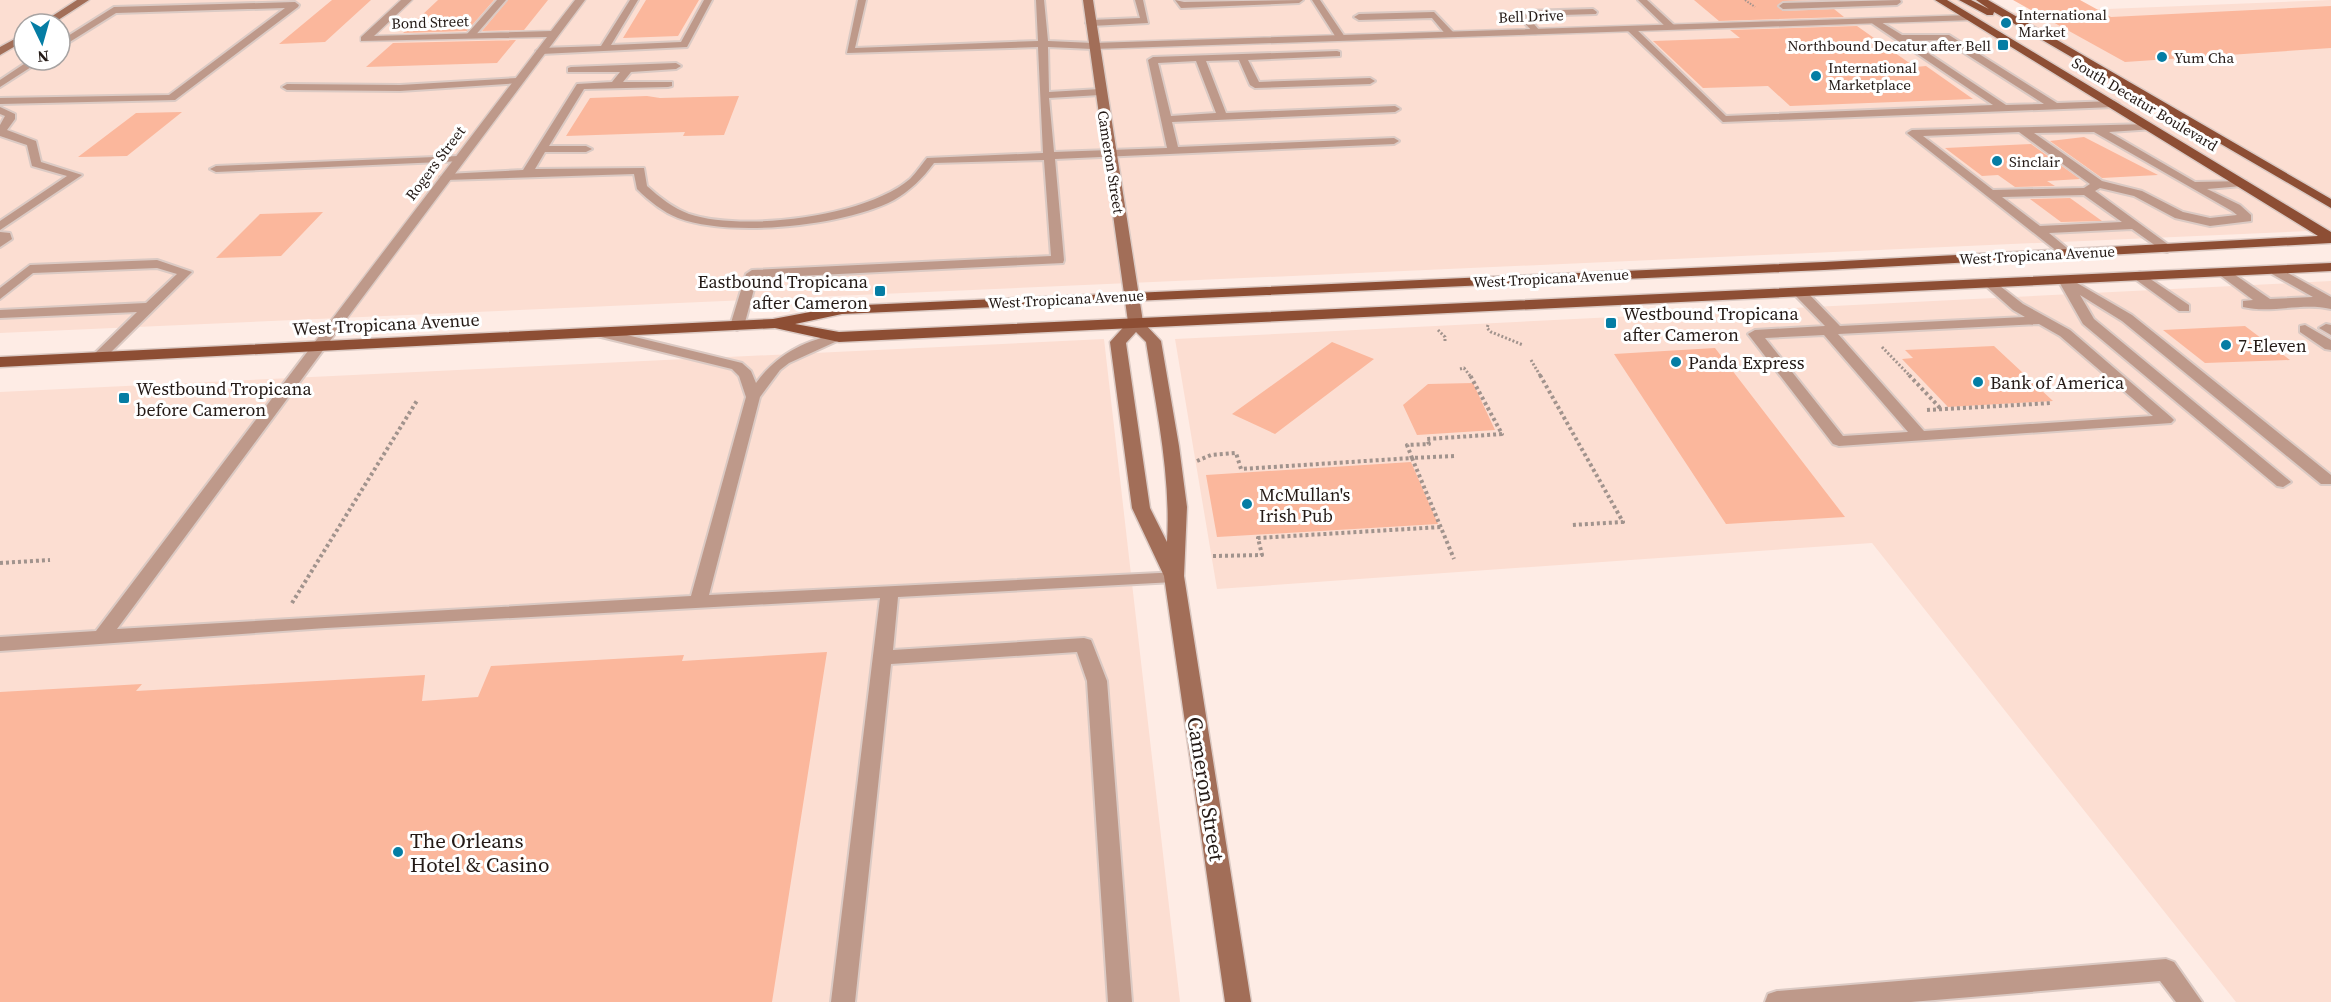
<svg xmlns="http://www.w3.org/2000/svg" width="2331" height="1002" font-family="'Source Serif 4',serif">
	<rect width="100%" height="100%" fill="#feece5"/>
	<path fill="#fcded2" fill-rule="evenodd" d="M0 0H1957L1980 14 2331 0V230L0 333ZM24 24H60V60H24Z
		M2331 281V1002H2236L1872 543 1217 589 1175 339Z
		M1104 339 1180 1002H0V392Z"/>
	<path fill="#fbb79c" d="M332 0H371L325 42 279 44Z
		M438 0H494L467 31 403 33Z
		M508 0H548L524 30 482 31Z
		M646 0H699L678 36 623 38Z
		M1694 0H1812L1783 1 1777 6 1783 11 1834 9 1844 17 1719 21Z
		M2013 0H2080L2111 17 2331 6V48L2125 62Z
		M1857 26 1915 67 1926 66 1973 99 1790 106 1768 86 1703 88 1653 41 1740 38 1730 30Z
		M516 40 497 63 366 67 393 43Z
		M647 96 660 98 739 96 724 135 683 136 685 132 566 136 590 98Z
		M182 112 127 156 78 157 136 113Z
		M2084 137 2158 175 2102 178 2050 141Z
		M2031 144 2080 179 2047 181 2055 186 2015 187 1998 175 1982 176 1945 148Z
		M2070 198 2102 221 2061 222 2030 199Z
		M323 212 281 256 216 258 260 214Z
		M2245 326 2290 360 2205 363 2163 330Z
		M1332 342 1374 359 1275 434 1232 414Z
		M1994 346 2053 401 1948 407 1902 359 1913 358 1905 350Z
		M1715 348 1845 517 1726 524 1614 354Z
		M1473 383 1495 430 1417 435 1403 405 1428 384Z
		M1411 462 1438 524 1217 537 1206 475Z
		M827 652 772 1002H0V692L142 684 136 691 425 675 422 701 478 697 491 666 684 655 682 661Z"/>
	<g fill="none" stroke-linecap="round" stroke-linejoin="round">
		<defs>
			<path id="lane" d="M497 0H506L473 38H467V34Z
				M630 0H638L611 45 681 42 704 0H712L687 47 541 54 536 51 541 48 601 46Z
				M858 0H866L855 48 1038 41 1036 0H1044L1048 41 1093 43 1098 46 1093 49 1048 47 1049 92 1100 89 1105 92 1100 95 1049 98 1054 152 1167 148 1148 60 1153 57 1337 51 1340 52V56L1248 60 1259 82 1370 78 1375 81 1370 84 1255 88 1250 85 1239 60 1206 61 1226 113 1395 106 1400 109 1395 112 1172 122 1178 147 1394 138 1399 141 1394 144 1055 159 1064 260 1063 263 757 278 744 326 737 330 730 326 746 274 752 270 1051 256 1044 160 934 163C922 179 911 190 894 200 845 226 731 238 678 218 663 212 649 201 637 189L634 174 446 180 440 177 446 174 523 170 577 84 612 82 620 72H568V68L571 67 676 63 681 66 676 69 631 72 623 82H672V86L668 87 584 89 549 146H586L592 149 586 152H545L535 169 644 168 647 186C659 197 673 208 689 214 742 232 866 217 910 179 916 173 922 164 927 158L1043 153 1038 47 847 53ZM1196 61 1216 113 1171 116 1158 63Z
				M1135 0H1143L1148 23 1091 26 1086 23 1091 20 1140 18Z
				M1175 0 1184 2 1303 0 1299 3 1181 8Z
				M1312 0H1320L1345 37 1343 39H1337Z
				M1638 0H1647L1674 25V29H1668Z
				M1900 0 1901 2 1897 5 1783 9 1779 6 1783 3Z
				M295 2 299 5 298 7 175 100 0 104V98L169 95 285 8 116 13 60 48V41L114 7Z
				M1593 9 1597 12 1596 14 1527 16 1540 31 1535 34 1516 14 1520 11Z
				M1434 12 1453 32V36H1447L1432 18 1359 20 1354 17 1359 14Z
				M1876 19 1902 35H1949L2057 103 2114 101 2119 104 2114 107 1723 122 1626 29 1634 27 1726 116 1993 105 1873 24 1871 22ZM1944 40 2044 104 2006 105 1910 41Z
				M30 60H42L0 87V80Z
				M517 78 522 81 521 83 400 91 287 90 282 87 287 84 400 85Z
				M0 107 15 114V119L7 130 36 141 41 162 82 175 0 230V221L67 176 32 166 27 145 0 136V125L5 116 0 114Z
				M2150 124 2155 127 2154 129 2109 132 2195 182 2246 181V185L2242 186 2207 189 2240 205 2251 215V221L2210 226 2175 218 2134 196 2100 188 2095 191 2173 248 2167 252 2163 251 2132 229 2049 233 2073 253 2071 256H2063L1907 133 1912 130ZM2019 132 2090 184 2084 188 1993 190 1923 136ZM2094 132 2232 211 2237 215 2210 218 2183 212 2142 191 2102 181 2034 133ZM2084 195 2122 222 2040 226 2002 197Z
				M459 156 465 159 463 161 216 172 210 169 216 166Z
				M0 232 10 233 12 239 0 247Z
				M157 260 192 272 103 360H93L91 357 137 312 0 318V310L146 303 177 274 157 268 33 273 0 299V288L30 265Z
				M2277 267 2331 297V309C2302 302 2272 314 2243 307V301L2253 300 2217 273 2223 269 2228 270 2270 299 2313 297 2272 274V268Z
				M2140 272 2189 305V311H2179L2135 279 2133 276Z
				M2065 276 2132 315 2331 475V484H2321L2122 321 2080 295 2094 319 2291 482 2283 487 2277 486 2083 324 2058 280Z
				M1991 279 2023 304 2070 330 2171 417 2174 420 2171 423 1839 446 1833 444 1748 334 1755 330 1825 326 1792 292 1799 288 1804 289 1840 326 2025 317 2013 310 1986 286 1984 283ZM2039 324 2060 336 2153 416 1924 431 1838 334ZM1824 335 1908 432 1843 436 1765 338Z
				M2326 324 2331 325V335L2319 328Z
				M2305 325 2331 340V350L2325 349 2300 332V326Z
				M602 329 742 363 751 371 756 383C778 353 803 342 839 333L846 337 789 363 780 370 760 397 709 595 1180 572 1183 576 1174 582 898 597 893 650 1084 638 1091 640 1093 645 1107 681 1132 1002H1108L1087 681 1077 652 891 664 855 1002H831L880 598 326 628 0 651V637L96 631 314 343H324L326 346 324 349 117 629 691 596 746 397 739 376 732 369 597 336 595 333Z
				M2166 959 2174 962 2202 1002H2176L2160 981 1911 1002H1765L1768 994 1777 991Z"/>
			<path id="street" d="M401 0H412L374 36 551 31 575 0H585L324 349H314L311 346 314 343 547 37 361 41V37Z
				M1970 15 1973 16V20L1093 49 1088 46 1093 43Z"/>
			<path id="secondary" d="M77 0H89L52 24H40Z
				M1083 0H1093L1143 322 1161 341 1179 446 1187 507 1184 576 1251 1002H1225L1164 576 1132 508 1110 342 1128 322ZM1136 332 1146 342C1156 408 1171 475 1167 542L1150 508 1126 343Z
				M24 34V41L0 55V47Z"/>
			<path id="primary" d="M1935 0H1947L2331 232V243L1824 270 842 314 795 324 839 332 2331 263V271L839 342 775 328 0 367V357L773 319 842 306 1824 262 2318 236Z
				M1959 0H1971L1989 9 1976 0H1988L2331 199V208L1994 12 1993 15H1987Z"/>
		</defs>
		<use href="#lane" stroke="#dbcac4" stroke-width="4"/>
		<use href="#street" stroke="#dbcac4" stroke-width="3"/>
		<use href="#secondary" stroke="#dbcac4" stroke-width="3"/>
		<use href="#primary" stroke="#dbcac4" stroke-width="3"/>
		<path stroke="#a1938d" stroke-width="2" stroke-dasharray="1.5 1.5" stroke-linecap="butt" d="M1745 0 1755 7"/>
		<path stroke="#a1938d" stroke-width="3" stroke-dasharray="2 2" stroke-linecap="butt" d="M1488 325 1487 328 1491 332 1523 345
			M1438 330 1445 337V341
			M1882 347 1911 377
			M1531 360 1541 377
			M1460 369 1464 368 1471 377"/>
		<path stroke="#a1938d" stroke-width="4" stroke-dasharray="3 3" stroke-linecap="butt" d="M1540 375 1623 522 1572 525
			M1909 375 1941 409
			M1927 410 2052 403
			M1454 456 1412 458 1454 559
			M1197 461 1211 455 1236 453 1241 469 1412 458 1407 445 1429 444 1427 439 1502 434 1470 375
			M1213 556 1262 555 1258 538 1441 527
			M0 563 50 560
			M292 603 418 399"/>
		<use href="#lane" fill="#be998a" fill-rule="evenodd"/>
		<use href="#street" fill="#be998a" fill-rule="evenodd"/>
		<use href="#secondary" fill="#a26e58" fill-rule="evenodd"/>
		<use href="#primary" fill="#8d4e34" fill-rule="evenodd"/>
	</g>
	<g fill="#057da4" stroke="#fff" stroke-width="2">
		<circle cx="2006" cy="23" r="6"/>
		<rect x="1997" y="39" width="12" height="12" rx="3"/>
		<circle cx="2162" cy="57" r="6"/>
		<circle cx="1816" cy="76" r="6"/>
		<circle cx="1997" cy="161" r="6"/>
		<rect x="874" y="285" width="12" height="12" rx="3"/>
		<rect x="1605" y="317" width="12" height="12" rx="3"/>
		<circle cx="2226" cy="345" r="6"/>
		<circle cx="1676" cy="362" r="6"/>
		<circle cx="1978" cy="382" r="6"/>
		<rect x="118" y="392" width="12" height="12" rx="3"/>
		<circle cx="1247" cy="504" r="6"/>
		<circle cx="398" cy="852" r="6"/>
	</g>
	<g text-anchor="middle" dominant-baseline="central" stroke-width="6" stroke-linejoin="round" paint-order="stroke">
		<g font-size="15" fill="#241a16" stroke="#fff" text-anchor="start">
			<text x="2018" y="14">International<tspan x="2018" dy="17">Market</tspan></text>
			<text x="1991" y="45" text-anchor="end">Northbound Decatur after Bell</text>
			<text x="2174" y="57">Yum Cha</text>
			<text x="1828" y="67">International<tspan x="1828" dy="17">Marketplace</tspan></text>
			<text x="2009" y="161">Sinclair</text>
		</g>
		<g font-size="15" fill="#241a16" stroke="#fff">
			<text transform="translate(1531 16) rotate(-2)">Bell Drive</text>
			<text transform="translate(430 22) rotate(-2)">Bond Street</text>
			<text transform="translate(2145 104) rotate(31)">South Decatur Boulevard</text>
			<text transform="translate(1111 162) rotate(81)">Cameron Street</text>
			<text transform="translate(435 163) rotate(-53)">Rogers Street</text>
			<text transform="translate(2037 255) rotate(-3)">West Tropicana Avenue</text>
			<text transform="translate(1551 278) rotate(-3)">West Tropicana Avenue</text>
			<text transform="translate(1066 299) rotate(-3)">West Tropicana Avenue</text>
		</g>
		<g font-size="18" fill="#241a16" stroke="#fff" text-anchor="start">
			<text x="868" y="281" text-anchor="end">Eastbound Tropicana<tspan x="868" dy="21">after Cameron</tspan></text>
			<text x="1623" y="313">Westbound Tropicana<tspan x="1623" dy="21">after Cameron</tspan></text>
			<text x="2238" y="345">7-Eleven</text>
			<text x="1688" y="362">Panda Express</text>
			<text x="1990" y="382">Bank of America</text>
			<text x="136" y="388">Westbound Tropicana<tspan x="136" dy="21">before Cameron</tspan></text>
			<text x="1259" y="494">McMullan's<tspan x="1259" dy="21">Irish Pub</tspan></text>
		</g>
		<g font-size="18" fill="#241a16" stroke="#fff">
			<text transform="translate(386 324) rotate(-3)">West Tropicana Avenue</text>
		</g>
		<g font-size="21" fill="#241a16" stroke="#fff">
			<text transform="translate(1206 789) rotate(81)">Cameron Street</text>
		</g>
		<g font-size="21" fill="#241a16" stroke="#fff" text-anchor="start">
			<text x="410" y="840">The Orleans<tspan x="410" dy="24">Hotel &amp; Casino</tspan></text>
		</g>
	</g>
	<g transform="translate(42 42) rotate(175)"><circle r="28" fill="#ffffff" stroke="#a7a3a2" stroke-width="1.5"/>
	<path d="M0-4.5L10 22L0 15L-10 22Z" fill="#057da4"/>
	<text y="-9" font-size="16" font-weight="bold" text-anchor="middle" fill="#241a16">N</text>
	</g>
</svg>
